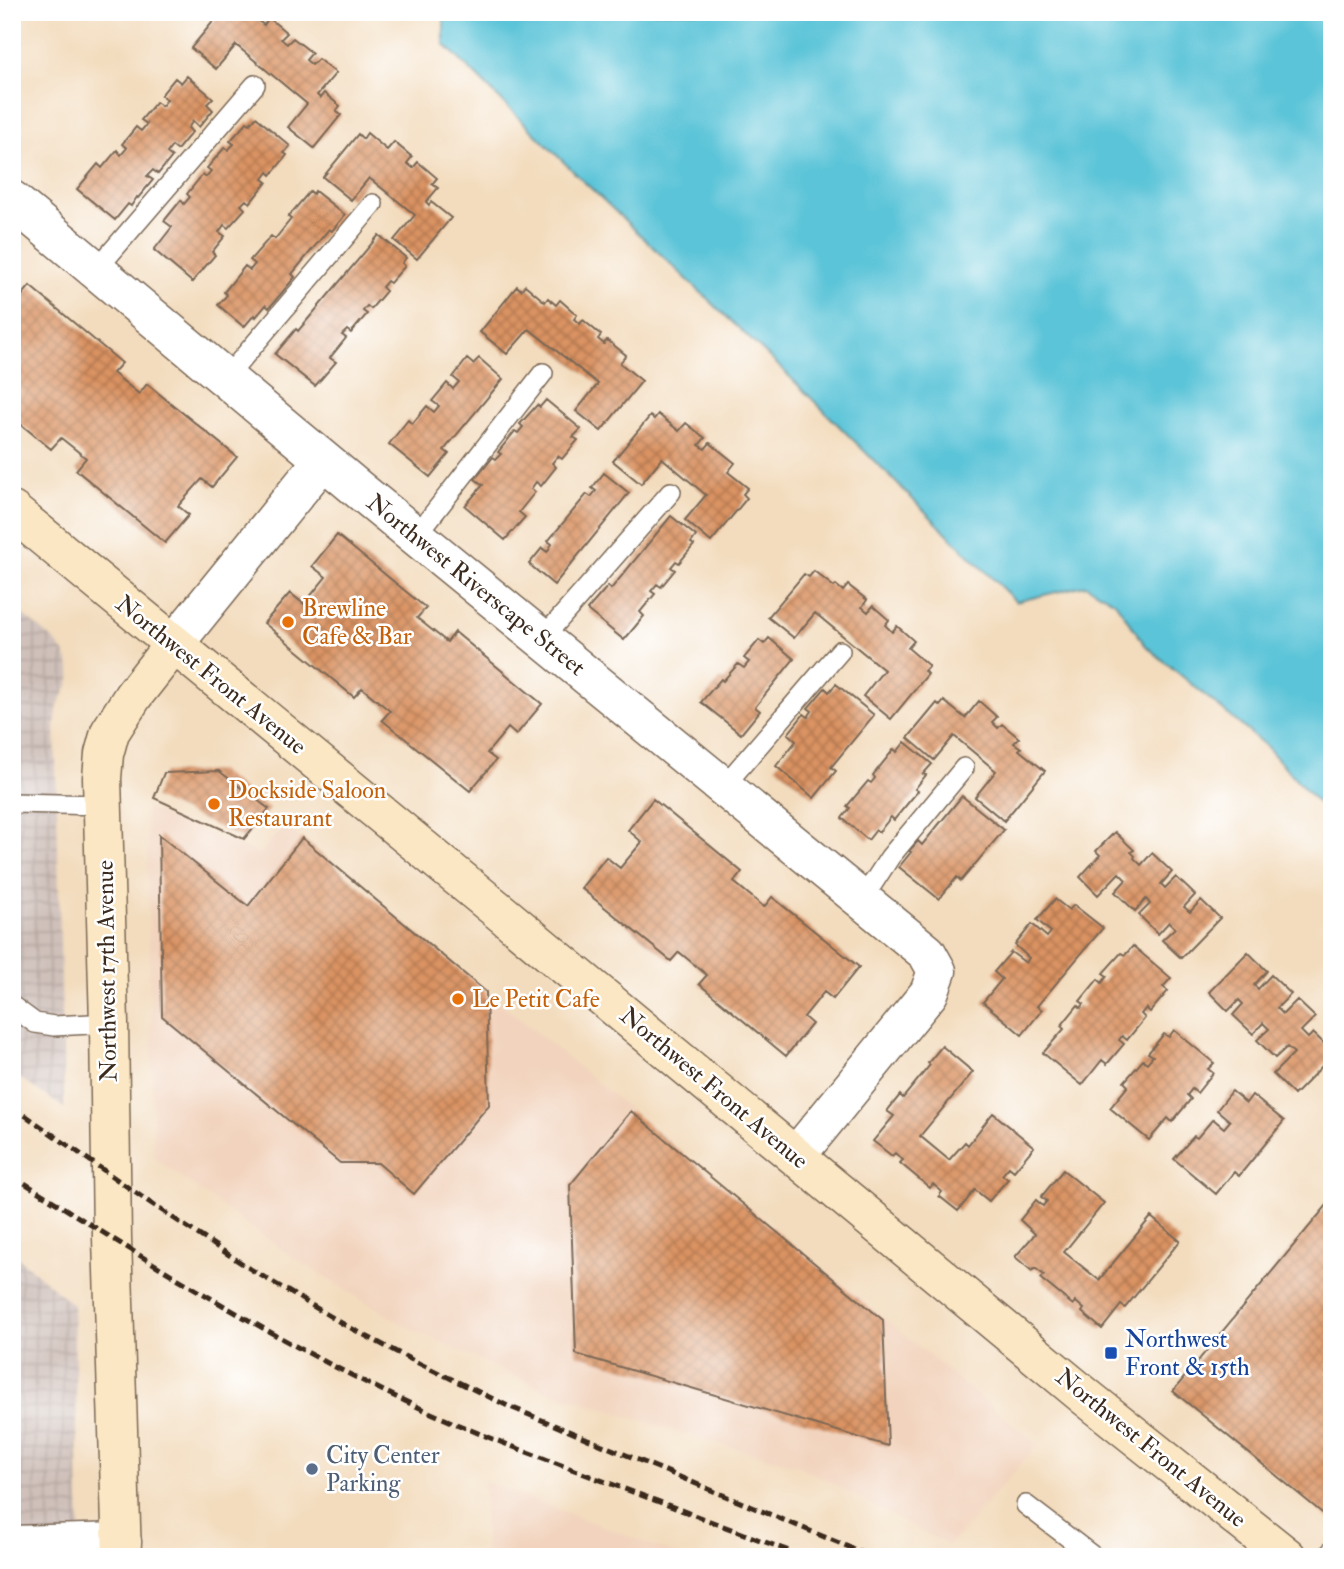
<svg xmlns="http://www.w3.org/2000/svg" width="1344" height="1569" font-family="'IM FELL Double Pica',serif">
	<defs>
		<pattern id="industrial-grid" width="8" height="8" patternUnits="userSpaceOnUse" patternTransform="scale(1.75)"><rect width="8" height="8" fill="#cfc0ba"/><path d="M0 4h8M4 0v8" fill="none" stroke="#b3a59f"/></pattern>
		<pattern id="building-cross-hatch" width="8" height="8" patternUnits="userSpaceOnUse" patternTransform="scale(1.75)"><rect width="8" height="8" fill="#da9362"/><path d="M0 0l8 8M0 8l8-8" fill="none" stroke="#b27850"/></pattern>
	</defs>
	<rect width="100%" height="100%" fill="#fff"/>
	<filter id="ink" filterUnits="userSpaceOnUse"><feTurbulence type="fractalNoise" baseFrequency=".0143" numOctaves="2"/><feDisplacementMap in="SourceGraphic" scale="14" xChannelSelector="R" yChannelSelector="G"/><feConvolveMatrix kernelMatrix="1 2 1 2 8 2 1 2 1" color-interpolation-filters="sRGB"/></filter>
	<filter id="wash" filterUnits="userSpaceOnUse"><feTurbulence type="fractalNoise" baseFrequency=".00686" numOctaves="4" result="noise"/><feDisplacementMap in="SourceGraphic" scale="28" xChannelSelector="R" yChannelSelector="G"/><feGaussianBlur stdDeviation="1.57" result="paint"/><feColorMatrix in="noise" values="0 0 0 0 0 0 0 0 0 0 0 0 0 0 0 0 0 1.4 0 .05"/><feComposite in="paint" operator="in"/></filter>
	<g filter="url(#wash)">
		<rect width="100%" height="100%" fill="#f3dcbd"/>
		<path fill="#f2d4be" d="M146 808 260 854 284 825 1038 1445 949 1546 799 1466 681 1433 542 1389 405 1326 292 1257 154 1158Z
			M484 1481 683 1557H485Z"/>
		<path fill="url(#industrial-grid)" d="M12 606 54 640 65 654 69 664 71 675 69 684 58 705 55 726 64 1108 12 1073Z
			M12 1252 73 1305 81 1557H12Z"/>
		<path fill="#5cc4d8" stroke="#4c777b" stroke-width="2" d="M444 12H1332V819L1267 747 1146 646 1115 602 1085 585 1016 602 784 371 579 177 444 44Z"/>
		<g id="blocks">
			<path fill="url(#building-cross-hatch)" d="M221 12H246L264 25 269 18 287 33 281 39 287 44 293 38 312 53 306 60 312 65 318 59 336 73 317 95 320 98 324 93 340 106 336 111 341 115 314 148 288 127 307 104 236 45 216 69 191 48Z
				M187 76 213 98 207 104 213 110 199 127 193 121 188 128 192 132 177 150 172 146 167 153 172 157 158 174 153 170 147 176 153 180 138 198 137 197 131 206 128 204 115 220 77 189 98 164 102 168 117 150 121 155 127 148 122 144 136 127 141 131 147 124 141 120 156 102 162 106 167 100 161 95 175 78 181 83Z
				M256 117 290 146 284 153 287 155 271 175 268 172 263 179 267 182 250 203 246 200 241 205 245 209 228 228 224 225 219 232 225 236 212 252 215 255 192 282 154 250 172 227 164 221 181 200 184 204 190 197 187 194 203 174 206 177 211 171 207 168 225 147 228 150 234 144 230 141 247 122 250 124Z
				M367 133 387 150 394 142 412 157 407 163 413 168 418 162 437 178 432 184 438 188 426 202 429 205 431 202 451 218 417 259 394 240 415 215 369 178 351 200 323 177 358 134 363 139Z
				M310 191 313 194 315 191 345 215 332 231 329 229 292 274 295 277 269 308 266 305 256 317 254 315 244 327 218 305 227 295 224 292 245 266 250 270 255 264 250 260 271 236 275 239 291 219 288 217Z
				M379 235 406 258 402 263 405 266 390 283 387 281 382 287 386 291 371 309 367 306 363 311 367 314 351 333 347 330 342 335 346 338 330 358 336 362 315 386 275 354 296 329 298 331Z
				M525 285 545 302 548 298 556 305 560 300 577 315 574 319 580 324 583 320 601 335 598 339 604 344 607 340 626 355 620 363 642 381 601 431 576 411 598 384 529 329 507 354 480 332 517 286 521 290Z
				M30 286 122 363 113 373 139 394 147 384 237 457 212 487 202 479 178 506 189 515 165 543 76 470 86 458 61 438 51 449 12 417V307Z
				M479 358 503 379 444 450 449 454 430 477 389 444 408 420 412 424 427 406 434 412 439 406 432 401 447 383 453 389 459 382 453 377 467 359 473 364Z
				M546 400 581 429 573 437 578 440 562 459 558 456 552 463 556 467 541 486 536 482 531 489 535 492 519 512 525 517 505 540 465 506 483 485 475 479 493 457 496 459 501 454 498 452 515 431 518 433 523 427 520 424 537 405 540 407Z
				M658 414 679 431 686 423 705 438 699 445 705 449 710 443 735 463 728 472 748 488 743 494 747 498 711 542 685 520 706 495 662 458 641 484 613 461 650 416 654 419Z
				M604 473 629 493 554 585 529 564 542 548 547 552 552 544 548 541 587 494 591 497 596 491 592 488Z
				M671 516 696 536 691 543 694 545 679 563 676 561 671 567 675 570 661 587 657 584 651 591 655 594 640 612 644 616 624 640 587 610 608 586 611 589Z
				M337 535 426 608 417 618 447 642 455 632 542 704 516 735 508 728 487 753 496 760 470 791 382 720 390 711 362 688 354 697 264 623 290 593 304 604 326 577 312 566Z
				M814 571 834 587 836 585 843 591 848 585 867 600 862 607 868 612 873 606 889 620 885 625 892 632 897 626 914 641 908 648 929 666 924 671 928 674 891 719 863 696 884 670 815 613 794 638 768 617 804 574 809 577Z
				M769 638 794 659 755 707 760 711 741 734 701 702 721 679 723 681 738 664 744 668 749 662 744 658 759 640 764 644Z
				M836 684 874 715 831 767 836 771 814 798 776 766 796 741 788 734 804 714 808 717 812 711 808 708 825 688 829 692Z
				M944 701 965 718 979 701 997 717 992 722 998 728 1002 724 1019 738 1014 743 1021 748 1019 750 1045 771 1004 821 975 797 996 771 954 736 934 760 908 738 937 703 940 706Z
				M905 742 932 764 923 774 926 775 915 789 918 791 894 820 891 817 879 832 876 830 868 840 842 818 850 808 847 806 868 781 871 783 875 778 873 775 894 749 897 752Z
				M219 771 269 809 244 839 154 798 164 773Z
				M962 796 1004 830 961 881 957 877 939 899 899 867 911 852 909 851 918 841 922 845Z
				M653 799 742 872 734 882 764 907 772 897 859 967 833 999 824 992 804 1017 812 1024 786 1056 699 984 707 975 679 952 671 961 581 888 606 857 620 868 642 842 628 830Z
				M1115 832 1134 850 1131 852 1135 856 1134 858 1141 865 1152 853 1172 872 1161 884 1165 888 1176 877 1195 895 1184 907 1190 912 1201 900 1220 918 1181 958 1162 940 1175 928 1169 922 1158 934 1139 915 1150 904 1146 899 1135 911 1115 892 1126 880 1119 873 1098 895 1080 877 1100 855 1096 851Z
				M159 835 248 906 302 838 486 992 489 1105 414 1194 378 1163H340L162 1016Z
				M1055 899 1069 910 1074 905 1103 928 1037 1006 1042 1010 1022 1035 983 1002 1002 979 994 972 1011 952 1026 963 1029 958 1015 945 1032 924 1047 937 1051 932 1037 920Z
				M1133 946 1171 978 1163 987 1168 991 1150 1012 1146 1008 1141 1014 1145 1018 1127 1040 1122 1036 1119 1040 1124 1044 1107 1064 1102 1060 1082 1085 1043 1053 1064 1029 1061 1026 1078 1005 1081 1008 1084 1004 1080 1001 1098 979 1102 983 1107 976 1103 973 1121 953 1125 955Z
				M1248 952 1267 971 1254 985 1258 989 1271 975 1291 994 1277 1008 1283 1014 1297 1000 1315 1017 1301 1031 1308 1038 1313 1033 1332 1051V1056L1294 1095 1273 1074 1294 1053 1287 1047 1275 1058 1257 1040 1269 1029 1263 1023 1253 1034 1233 1015 1243 1004 1239 1000 1228 1011 1209 992Z
				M1174 1030 1214 1063 1208 1069 1213 1073 1197 1093 1192 1089 1187 1095 1191 1099 1172 1122 1168 1118 1149 1140 1110 1108 1128 1086 1124 1082 1143 1060 1147 1063 1153 1056 1148 1053 1164 1034 1169 1037Z
				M942 1046 973 1072 920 1136 949 1160 965 1142 968 1145 993 1113 1034 1147 1014 1171 1009 1167 1002 1175 1008 1179 989 1201 975 1190 958 1211 939 1196 942 1192 933 1184 930 1188 900 1163 903 1160 895 1153 892 1156 873 1141 894 1116 887 1111 900 1095 903 1098 930 1065 928 1063Z
				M1232 1091 1246 1103 1252 1095 1284 1121 1239 1176 1234 1172 1216 1194 1174 1159 1194 1136 1197 1138 1213 1119 1224 1128 1230 1121 1217 1110Z
				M631 1111 883 1320 888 1446 576 1354 570 1185Z
				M1063 1170 1104 1203 1064 1252 1099 1280 1151 1217 1180 1241 1125 1308 1121 1305 1102 1329 1082 1312 1084 1309 1075 1301 1073 1305 1041 1279 1044 1275 1035 1268 1032 1271 1015 1257 1035 1234 1020 1220 1036 1200 1043 1206 1047 1201 1041 1197Z
				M1332 1199V1368L1327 1373 1332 1377V1521L1173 1391Z"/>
		</g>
	</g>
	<g filter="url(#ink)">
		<use href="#blocks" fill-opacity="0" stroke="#7b6856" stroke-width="2"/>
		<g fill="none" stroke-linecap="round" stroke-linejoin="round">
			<defs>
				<path id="lane" d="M96 270 255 85
					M225 379 373 204
					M416 536 543 373
					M542 639 671 492
					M723 787 840 651
					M12 803 103 805
					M862 900 890 857 964 768
					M12 1006 35 1023 54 1026 109 1023
					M1026 1505 1094 1557
					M1326 1557 1332 1551"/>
				<path id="street" d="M12 200 358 489 927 953 937 971 929 993 796 1156
					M174 644 323 460
					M12 1545 122 1542"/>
				<path id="secondary" d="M12 511 499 911 1086 1397 1287 1557
					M122 1557 112 1238 109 1023 102 778 104 754 110 732 133 696 174 644"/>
			</defs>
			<use href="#lane" stroke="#7b6856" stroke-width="22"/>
			<use href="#street" stroke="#7b6856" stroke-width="41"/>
			<use href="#secondary" stroke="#7b6856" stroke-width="41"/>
			<use href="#lane" stroke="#fff" stroke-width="19"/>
			<use href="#street" stroke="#fff" stroke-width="38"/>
			<use href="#secondary" stroke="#fbe7c3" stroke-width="38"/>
			<path stroke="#3b2a1e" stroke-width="5" stroke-dasharray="10 5" stroke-linecap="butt" d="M12 1106 146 1200 252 1270 345 1325 408 1358 508 1406 873 1557
				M12 1175C152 1264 292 1353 445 1419 490 1439 536 1455 582 1473 657 1501 731 1529 805 1557"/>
		</g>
	</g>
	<g fill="#e8710a" stroke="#fff" stroke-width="2.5">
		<circle cx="288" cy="622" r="7"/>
		<circle cx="214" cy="804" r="7"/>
		<circle cx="458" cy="999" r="7"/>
	</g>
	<rect fill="#1a4fb4" stroke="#fff" stroke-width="2.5" x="1104" y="1346" width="14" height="14" rx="3.5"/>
	<circle fill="#5c6f8a" stroke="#fff" stroke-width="2.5" cx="312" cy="1469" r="7"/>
	<g text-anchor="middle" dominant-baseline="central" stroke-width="5" stroke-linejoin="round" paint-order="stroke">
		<g font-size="24" fill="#3b2a1e" stroke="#fff">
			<text transform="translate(476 585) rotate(39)">Northwest Riverscape Street</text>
			<text transform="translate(211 675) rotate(39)">Northwest Front Avenue</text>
			<text transform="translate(107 971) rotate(-91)">Northwest 17th Avenue</text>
			<text transform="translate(714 1088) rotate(40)">Northwest Front Avenue</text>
			<text transform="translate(1151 1448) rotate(39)">Northwest Front Avenue</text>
		</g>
		<g font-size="24" fill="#c56008" stroke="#fff" text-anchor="start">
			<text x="302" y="608">Brewline<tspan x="302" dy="28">Cafe &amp; Bar</tspan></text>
			<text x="228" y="790">Dockside Saloon<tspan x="228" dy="28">Restaurant</tspan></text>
			<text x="472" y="999">Le Petit Cafe</text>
		</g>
		<g font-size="24" fill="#164399" stroke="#fff" text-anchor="start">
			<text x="1125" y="1339">Northwest<tspan x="1125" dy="28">Front &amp; 15th</tspan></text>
		</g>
		<g font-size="24" fill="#4e5e75" stroke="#fff" text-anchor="start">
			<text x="326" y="1455">City Center<tspan x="326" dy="28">Parking</tspan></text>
		</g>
	</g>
	<rect width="1344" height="1569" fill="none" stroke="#fff" stroke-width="42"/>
</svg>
